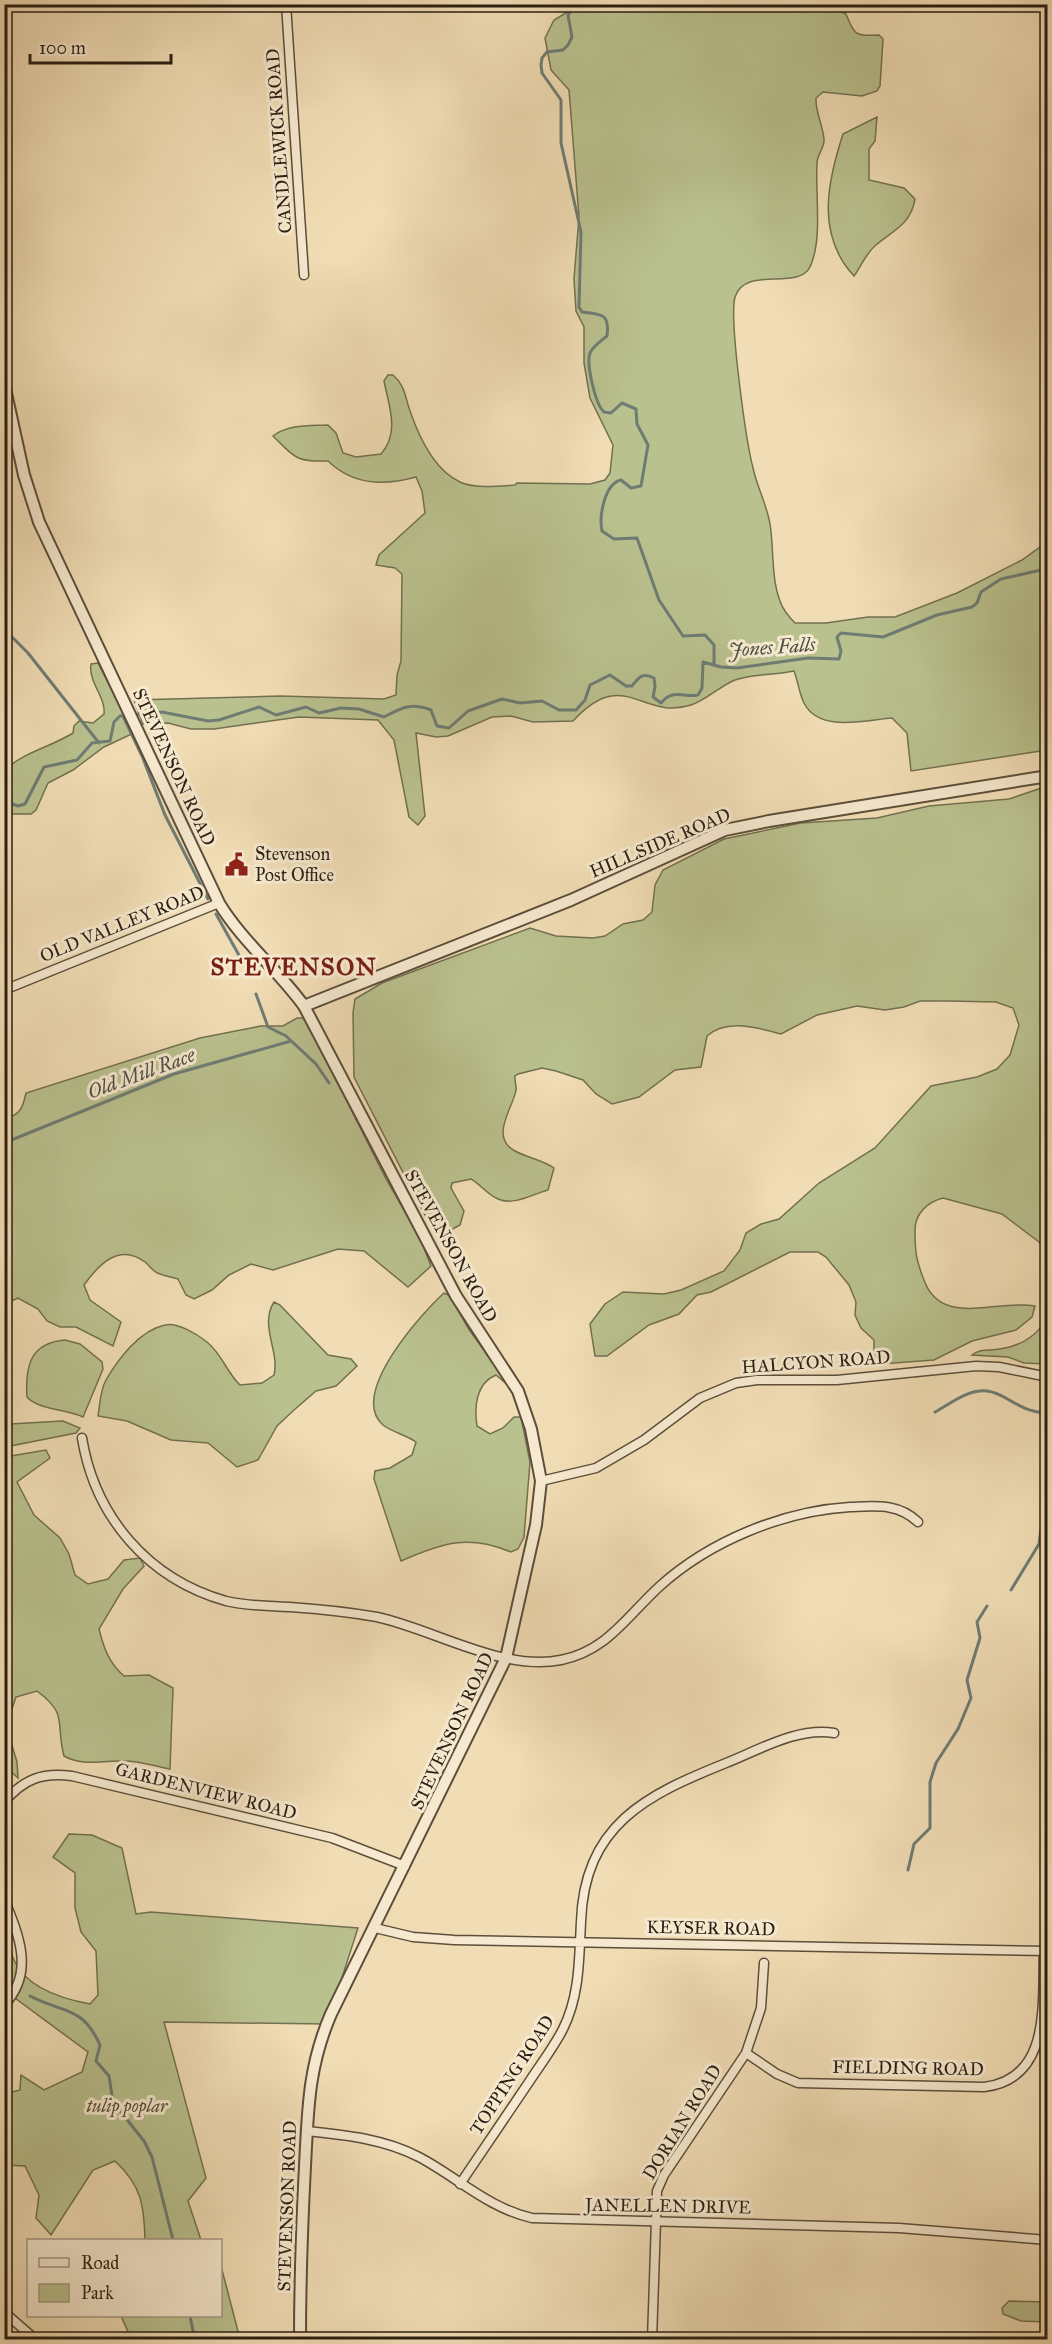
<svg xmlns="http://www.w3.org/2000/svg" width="1052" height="2344" font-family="'IM FELL Great Primer',serif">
	<rect width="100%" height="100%" fill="#f1ddb5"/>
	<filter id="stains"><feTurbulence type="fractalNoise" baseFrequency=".00333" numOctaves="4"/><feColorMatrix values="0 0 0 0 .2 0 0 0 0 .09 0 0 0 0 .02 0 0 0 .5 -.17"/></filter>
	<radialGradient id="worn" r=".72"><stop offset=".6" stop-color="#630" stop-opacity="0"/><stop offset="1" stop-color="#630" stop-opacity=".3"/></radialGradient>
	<path fill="#b9c18e" stroke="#727050" stroke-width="1.5" d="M579 5 833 8 846 14C855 36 855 36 879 35L883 39 880 86 877 91 862 96 823 92 816 98C815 113 825 130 824 142 823 149 817 156 817 163 815 193 823 239 810 267 798 291 745 265 735 297 729 320 746 441 753 468 757 487 767 505 770 524 774 548 771 578 780 601 783 610 788 616 795 623H826L868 617H895L957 593 1022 560 1047 542V750L911 771 907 733 892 718C866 720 819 733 804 703 799 693 798 681 794 671 775 675 753 674 735 680 720 686 705 701 691 705 641 721 624 665 573 721L533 722 511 716 492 717 448 736 436 737 416 733 425 816 418 825 409 817 394 740 378 720 299 717 214 729H191L168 723 143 724 134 700 280 696 384 699 396 695 397 675 401 661 402 574 395 568 376 565 379 555 425 513 422 491 416 477C383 486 353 485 328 461 296 462 295 458 273 436 289 424 309 426 328 425L336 433 343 453 356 457 381 454C400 433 389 406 384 381L388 375H393C405 385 405 397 410 411 419 437 434 470 460 482 474 489 500 486 515 485L517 483 590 484 605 480 610 473 613 445 590 398 584 363V327L576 311 574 279 579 217 569 90 551 70 545 38 554 20Z
		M877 117 875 141 869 149V180L904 188 915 199C911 224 894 230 876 245 867 252 861 266 854 276 816 235 827 183 843 134Z
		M98 663 134 733 104 747 73 770 48 783 36 810 31 814H9L5 811 4 771C23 752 51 747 73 733L74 726 79 721 93 723 104 714C106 697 88 682 91 664Z
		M1047 786V1248L1002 1214 943 1198C927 1202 915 1214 915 1230 915 1252 916 1260 924 1280 941 1328 997 1299 1035 1306L1032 1317 1016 1330 972 1341 934 1360 881 1364 874 1354V1340L861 1328 855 1315 856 1302 849 1285 826 1257 818 1252H790L711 1292 697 1295 679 1314 649 1325 607 1356H595L590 1324 605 1304 623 1292 664 1294 681 1290 724 1271 740 1250 746 1233 761 1224 779 1219 819 1183 875 1148 931 1086 977 1077 997 1069 1010 1055 1019 1025 1013 1008 996 1002 949 1001H920L904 1007 885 1010 857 1006 817 1015 781 1034C758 1028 727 1018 707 1036L701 1067 675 1070 639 1097 612 1104 596 1094 583 1080 556 1071 542 1068 518 1074 515 1076C514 1081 517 1086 516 1090 513 1108 489 1137 515 1151 528 1158 542 1160 554 1168L548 1190C533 1194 514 1206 498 1199 488 1195 480 1184 471 1179L452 1183 451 1188 464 1211 460 1225 449 1231H439L428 1221 354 1077 353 1013 355 999 382 983 530 928 556 936 593 938 605 936 623 924 643 920 652 912 655 885 663 870 724 839 801 823 877 818 929 806 1009 799Z
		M297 1018H305L386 1179 420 1238 431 1266 408 1287 364 1251 338 1249 273 1270 251 1264 229 1275 212 1290 194 1299 186 1295 178 1279C172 1277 165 1276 160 1274 154 1273 150 1266 145 1262 119 1243 99 1264 84 1285L90 1300 121 1322 113 1346 76 1327H60L47 1321 38 1309 18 1298 5 1304V1118C20 1116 23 1107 26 1093L200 1038 261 1026H283Z
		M444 1293 450 1296 468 1328 510 1387 496 1375C476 1383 474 1407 477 1426L490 1434 503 1428 514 1417H521L530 1462 524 1537 518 1549 511 1552C468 1534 442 1543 401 1561L374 1479 375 1471 390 1468 412 1455 416 1442C406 1435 392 1432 383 1425 348 1394 422 1313 444 1293Z
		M274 1302 280 1305 328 1355 351 1359 357 1366 336 1386 316 1391 294 1410 277 1426 258 1460 237 1467 208 1443 171 1440 127 1421 98 1416C100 1404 100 1391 106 1380 118 1359 140 1330 165 1325 177 1322 197 1334 207 1342 222 1354 227 1373 240 1385L262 1383 274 1375C280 1351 259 1326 274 1302Z
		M1047 1318V1364L1024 1363 1008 1357 972 1355C980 1348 990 1351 1000 1349 1020 1346 1037 1336 1047 1318Z
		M65 1340 80 1344 102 1362 103 1369 83 1417C67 1409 38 1410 27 1397 25 1366 30 1343 65 1340Z
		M5 1421 10 1424 63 1421 80 1428 76 1433 5 1447Z
		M46 1450 50 1458 17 1482 34 1515 60 1538 69 1554 75 1575 88 1584 108 1579 124 1560 140 1558 144 1566 123 1589 99 1629C104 1649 109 1663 124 1676L149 1675 173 1688 170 1769C155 1766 139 1761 124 1761 101 1760 84 1767 64 1756 55 1722 69 1715 37 1691L16 1697 6 1726 17 1762 18 1778 5 1766V1457Z
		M69 1834 92 1835 122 1848 136 1914 151 1912 358 1928 327 2024 164 2022 206 2178 188 2201 201 2240H145C144 2206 142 2186 115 2161L93 2170 51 2235 36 2218 39 2195 25 2166 5 2165V2094L20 2090 21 2075 44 2090 82 2072 88 2052 8 1993 5 1997 4 1931C8 1940 10 1953 15 1962 28 1989 63 1999 90 2004L98 1995 96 1951 81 1932 75 1908V1873L53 1857Z
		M221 2266 240 2339H137L129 2334 121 2316H220Z
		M1009 2301 1047 2302V2322L1021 2321 1003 2314 1002 2308Z"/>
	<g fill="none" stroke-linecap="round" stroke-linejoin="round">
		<path stroke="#6e7c74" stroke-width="3" d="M576 4 568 15 572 37 568 45 563 50 547 52 542 58 541 65 542 73 561 100V143L581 232 579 307 582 312C601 314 610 313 607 336 601 341 593 346 590 353 586 363 595 404 604 412L611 413 622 403 636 409 637 424 648 445 641 486 631 488 621 480C604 484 599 517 602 531L614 539 637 538 659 600 683 636 705 635 714 645V664
			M4 629 28 653 99 743
			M123 716 142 756 165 815 208 899
			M4 801 18 806 25 804 44 767 77 760 92 743 110 741 114 722 120 716 162 712 208 721 219 720 259 707 276 715 306 707 319 713 341 708 359 709 384 717C401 708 411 702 431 710L437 726 449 728 468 711 502 699 520 703 542 701 559 710H576L585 700 590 685 610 675 626 686H632C639 677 642 672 654 678L655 687 653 697 661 703C673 688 683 698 698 695L702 688 703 662 721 667 737 668 808 658 839 659 841 651 837 637 841 633 883 637 937 615 972 607 977 603 981 592 1001 579 1041 570 1048 565
			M216 914 245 966
			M256 994 268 1027 286 1036 316 1064 329 1083
			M4 1143 174 1074 291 1041
			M935 1412C950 1404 968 1389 987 1391 1007 1393 1017 1412 1048 1413
			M1011 1590 1039 1544 1043 1514 1048 1511
			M908 1870 914 1844 930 1828V1782L936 1763 958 1729 971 1698 967 1680 980 1638 977 1622 987 1606
			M4 1967 11 1975
			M30 1996C62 2013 82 2005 100 2045L96 2061 109 2076 113 2102 144 2141 152 2157 173 2240
			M190 2316 195 2340"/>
		<defs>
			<path id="minor" d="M286 4 304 275
				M4 990 219 903
				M82 1438C95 1517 148 1579 226 1601 246 1606 269 1606 290 1607 319 1609 348 1612 377 1617 433 1629 503 1672 561 1660 607 1651 627 1616 660 1586 710 1541 783 1511 850 1507 876 1506 898 1503 918 1522
				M541 1481 596 1468 644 1440 700 1398 736 1383 757 1380H837L976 1366 999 1367 1048 1377
				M4 1802C24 1779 42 1772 72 1776L332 1838 405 1866
				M4 1899C19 1935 35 1973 4 2005
				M375 1928 413 1937 454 1940 1048 1951
				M746 2053 777 2074 798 2083 984 2087C1052 2079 1042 2002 1044 1951
				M307 2131C346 2135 384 2139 419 2157 457 2177 488 2208 532 2218L899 2228 1048 2240
				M460 2184C483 2150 506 2116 529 2082 540 2065 554 2047 563 2029 580 1995 579 1958 581 1922 584 1825 646 1795 726 1763 759 1750 797 1727 834 1733
				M4 2312 36 2340
				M652 2340 657 2191 664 2175 746 2053 761 2008 764 1963"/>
			<path id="tertiary" d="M4 384 24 475 39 522 219 903C242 941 278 970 304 1006L456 1296 518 1391 531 1429 541 1481 536 1525 506 1658 331 2014C308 2067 308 2110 305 2166 302 2224 300 2281 300 2340
				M304 1006 571 900 725 830 769 821 1048 776"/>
		</defs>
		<use href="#minor" stroke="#5c4e3b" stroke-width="11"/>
		<use href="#tertiary" stroke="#5c4e3b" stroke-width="14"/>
		<use href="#minor" stroke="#f6e9cf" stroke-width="8"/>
		<use href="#tertiary" stroke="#f6e9cf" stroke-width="10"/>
	</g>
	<defs>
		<symbol id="civic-bare" viewBox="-9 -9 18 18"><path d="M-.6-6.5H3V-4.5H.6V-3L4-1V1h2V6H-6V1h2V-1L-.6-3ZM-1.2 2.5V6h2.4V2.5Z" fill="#8f2418" stroke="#f6e9cf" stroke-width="2.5" paint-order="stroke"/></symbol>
	</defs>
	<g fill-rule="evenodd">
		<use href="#civic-bare" x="220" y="848" width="33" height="33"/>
	</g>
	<g text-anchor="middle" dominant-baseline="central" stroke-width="6" stroke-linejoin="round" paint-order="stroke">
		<g font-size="18" fill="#2a1e12" stroke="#f6e9cf">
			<text transform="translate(279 141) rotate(-94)">CANDLEWICK ROAD</text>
			<text transform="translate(174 767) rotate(65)">STEVENSON ROAD</text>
			<text transform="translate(660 843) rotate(-23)">HILLSIDE ROAD</text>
			<text transform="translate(122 924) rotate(-22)">OLD VALLEY ROAD</text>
			<text transform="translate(451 1246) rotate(61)">STEVENSON ROAD</text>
			<text transform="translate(816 1362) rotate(-4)">HALCYON ROAD</text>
			<text transform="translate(452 1731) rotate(-65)">STEVENSON ROAD</text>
			<text transform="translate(206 1791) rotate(14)">GARDENVIEW ROAD</text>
			<text transform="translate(711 1928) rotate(1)">KEYSER ROAD</text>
			<text transform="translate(908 2068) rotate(1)">FIELDING ROAD</text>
			<text transform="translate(512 2075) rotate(-57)">TOPPING ROAD</text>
			<text transform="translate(682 2122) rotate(-58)">DORIAN ROAD</text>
			<text transform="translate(287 2206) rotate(-88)">STEVENSON ROAD</text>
			<text transform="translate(668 2206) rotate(1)">JANELLEN DRIVE</text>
		</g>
		<g font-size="18" fill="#2a1e12" stroke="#f6e9cf" text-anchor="start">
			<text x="255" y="854">Stevenson<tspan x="255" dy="21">Post Office</tspan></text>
		</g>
		<g font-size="18" font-style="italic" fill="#554f37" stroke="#f6e9cf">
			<text x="127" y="2106">tulip poplar</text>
		</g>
		<g font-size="20" font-style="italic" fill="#4c4d43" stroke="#f6e9cf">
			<text transform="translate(772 647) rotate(-4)">Jones Falls</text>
			<text transform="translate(141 1073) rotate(-20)">Old Mill Race</text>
		</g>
		<g font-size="24" font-weight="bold" letter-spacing="1.5" fill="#7a1f14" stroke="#f6e9cf">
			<text x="294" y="967">STEVENSON</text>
		</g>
	</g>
	<rect width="1052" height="2344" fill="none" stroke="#f1ddb5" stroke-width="24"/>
	<rect x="6" y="6" width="1040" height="2332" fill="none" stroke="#2a1e12" stroke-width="3"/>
	<rect x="12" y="12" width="1028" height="2320" fill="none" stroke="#2a1e12" stroke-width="1.5"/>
	<rect x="27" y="2239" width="195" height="78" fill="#f6e9cf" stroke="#a49883" stroke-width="1.5"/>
	<rect x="39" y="2258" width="30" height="9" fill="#f6e9cf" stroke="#a49883" stroke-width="1.5"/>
	<text x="81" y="2269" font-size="18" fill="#2a1e12">Road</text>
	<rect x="39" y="2284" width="30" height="18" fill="#b9c18e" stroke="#a49883" stroke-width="1.5"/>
	<text x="81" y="2299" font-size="18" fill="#2a1e12">Park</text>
	<path d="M30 54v9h141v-9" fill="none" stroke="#2a1e12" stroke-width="3"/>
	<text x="39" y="54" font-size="18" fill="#2a1e12" stroke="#f6e9cf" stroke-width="4.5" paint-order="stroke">100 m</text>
	<rect width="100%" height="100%" filter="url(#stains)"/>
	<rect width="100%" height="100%" fill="url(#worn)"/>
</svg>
